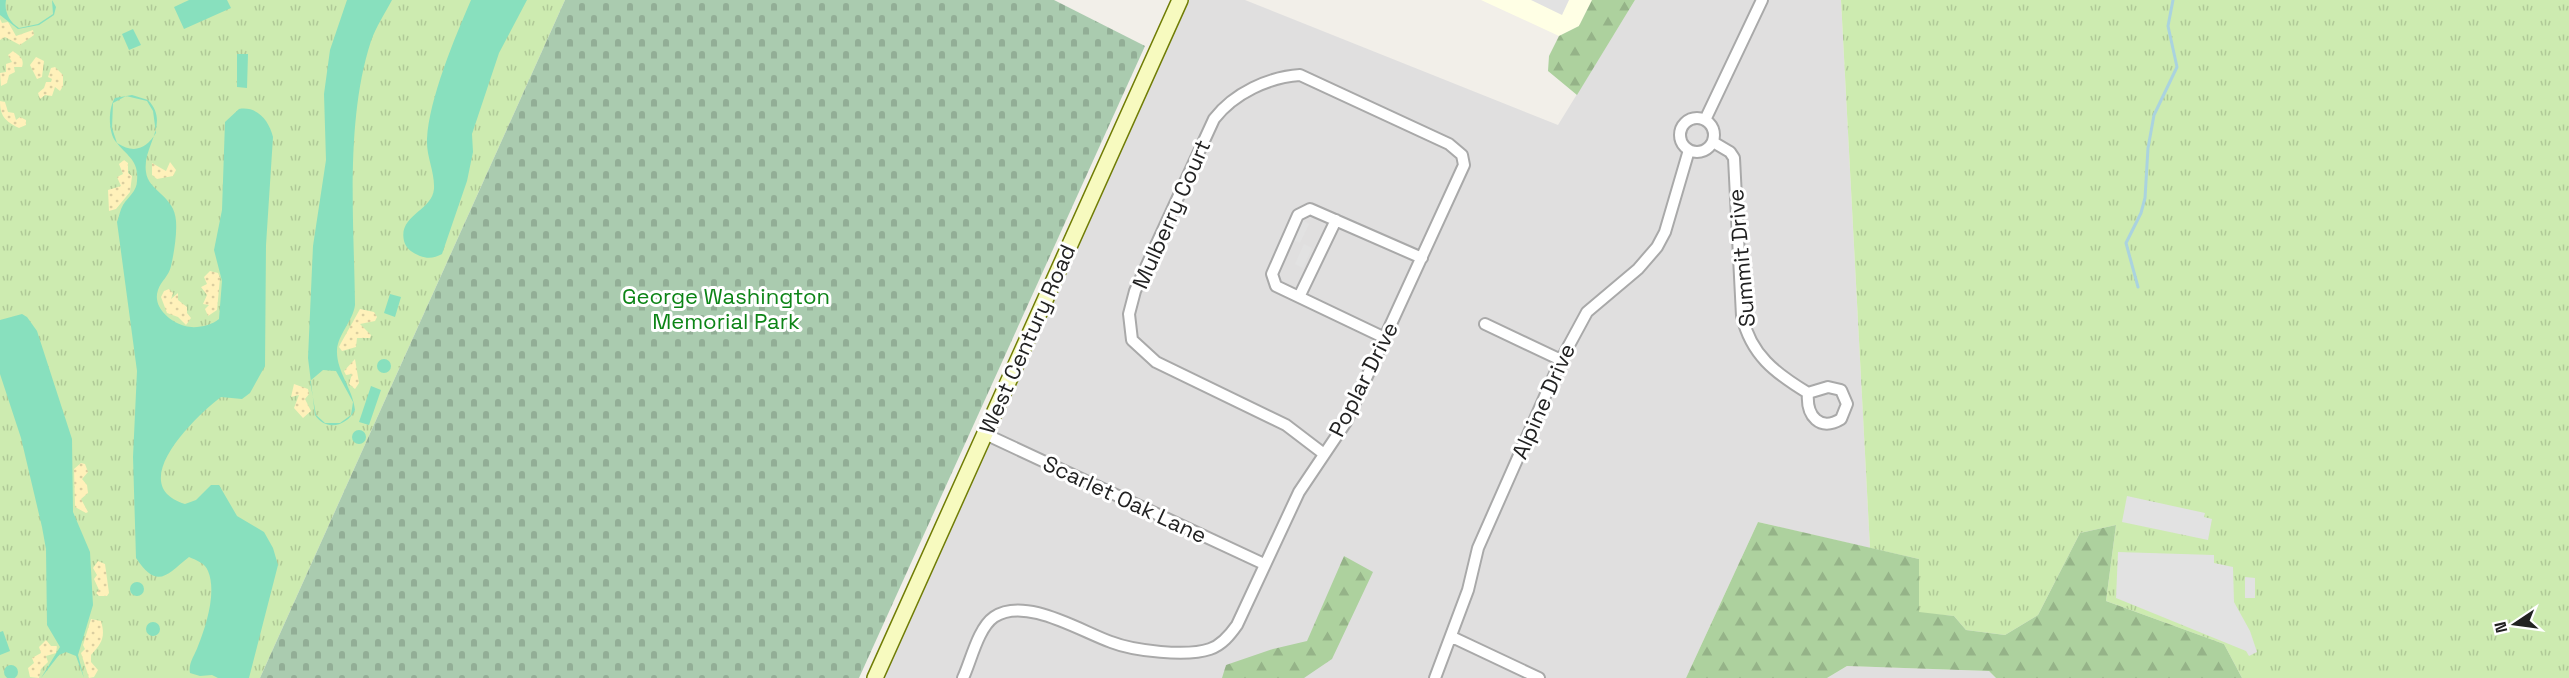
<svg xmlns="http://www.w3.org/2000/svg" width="2569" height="678" font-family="'Space Grotesk',sans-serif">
	<defs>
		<pattern id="grass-tufts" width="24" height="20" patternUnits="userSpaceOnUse" patternTransform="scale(1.5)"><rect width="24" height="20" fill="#cdebb0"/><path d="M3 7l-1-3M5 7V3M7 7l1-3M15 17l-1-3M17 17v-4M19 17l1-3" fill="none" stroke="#b0c997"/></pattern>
		<pattern id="forest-firs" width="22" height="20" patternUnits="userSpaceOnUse" patternTransform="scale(1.5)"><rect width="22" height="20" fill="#add19e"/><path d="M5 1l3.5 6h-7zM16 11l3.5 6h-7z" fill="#95b388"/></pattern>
		<pattern id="sand-dots" width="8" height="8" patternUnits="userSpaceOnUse" patternTransform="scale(1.5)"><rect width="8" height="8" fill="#fff1ba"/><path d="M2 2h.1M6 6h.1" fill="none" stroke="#dacea0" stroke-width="1.8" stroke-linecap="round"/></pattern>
		<pattern id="cemetery-stones" width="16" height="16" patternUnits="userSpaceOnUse" patternTransform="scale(1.5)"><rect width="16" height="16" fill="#aacbaf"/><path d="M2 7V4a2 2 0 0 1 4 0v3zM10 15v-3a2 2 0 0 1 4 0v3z" fill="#92ae96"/></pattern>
	</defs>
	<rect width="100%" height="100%" fill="#f2efe9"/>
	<path fill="#e0dfdf" d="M1180 0H1245L1558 125 1635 0H1841L1870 548 1758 522 1686 678H874Z
		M1847 666 1989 671 1996 678H1827Z"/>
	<path fill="#ffffe5" d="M1481 0H1592L1579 26 1559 36Z"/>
	<path fill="url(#grass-tufts)" d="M0 0H565L260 678H0Z
		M1841 0H2569V678H2242L2224 644 2106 601 2116 525 2080 533 2038 615 2005 635 1966 630 1954 616 1919 613V559L1870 548Z"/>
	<path fill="url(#forest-firs)" d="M1592 0H1635L1577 95 1548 71 1549 56 1559 36 1579 26Z
		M1758 522 1919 559V612L1954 616 1966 630 2005 635 2038 615 2080 533 2116 525 2106 601 2224 644 2242 678H1996L1989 671 1847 666 1827 678H1686Z
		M1344 556 1373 572 1332 659 1304 678H1222L1226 665 1273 649 1307 641Z"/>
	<path fill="url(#sand-dots)" d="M0 19 2 23 8 22 16 36 33 30 34 35 20 45 5 37 0 40Z
		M13 51C18 55 25 58 22 67H14L15 72 9 75 7 83 1 86 0 73 6 72V64L12 62 8 55Z
		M36 57 44 61 42 77 37 79 30 65Z
		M55 67 63 75V86L60 91 55 87 52 96 45 95 40 99 38 93 44 88 46 82H51L52 79 48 77 51 68Z
		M0 101 5 102 8 112 14 113 16 120 20 117 26 120V125L19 128C5 121 0 116 0 101Z
		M124 160 128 163V173L132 176 130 192 116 209 109 211 108 190 121 186 117 177 123 174 119 164Z
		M170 162 176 170 173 176 157 179 152 175V163L166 171Z
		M210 271 218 273 220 278 217 310 208 316 205 309 209 305 203 304 207 295 201 287 207 284 204 277Z
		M169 289 173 293 171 299 178 293V300L187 307V313L191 318 186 325 178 317 167 313 161 297 164 291Z
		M360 309 374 312 377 317 375 321 360 324 371 335 370 338H357L356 347 342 351 339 347 341 343Z
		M355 359 359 383 355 389 349 384 352 374 346 375 344 371Z
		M294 384 308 389 309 394 305 399 311 411 303 418 294 408 299 395 291 397Z
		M81 463 85 464 88 472 82 479 87 485 88 493 81 499 88 512 86 513 75 507 74 469Z
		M98 561 105 564 109 593 107 596H99L96 593 99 590 94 579 97 575 93 568Z
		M91 619 101 621C106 638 101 644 91 655V662L98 670 94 677 89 678 81 653 85 649 83 645Z
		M46 640 51 646H57L56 653 46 656 48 662 41 669 39 678 30 677 28 668 34 663 32 658 41 653 39 647Z"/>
	<path fill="url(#cemetery-stones)" d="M565 0H1054L1145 46 859 678H260Z"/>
	<path fill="#88e0be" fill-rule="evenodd" d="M0 0H6C4 11 9 22 19 28L38 24 53 14 52 0 56 7 54 15 39 25 18 29 0 15Z
		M189 0H227L231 8 184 29 174 7Z
		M347 0H392C385 13 376 27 371 41 345 121 354 221 355 305 353 321 338 334 337 350 336 371 353 389 355 410 347 426 326 432 315 415L308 358 313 246 326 160 324 94 330 50ZM323 370 336 371 353 402 351 415 340 423H325L316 415 310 381Z
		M471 0H527L499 53 472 134 473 152 467 181 442 254C435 258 428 259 420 256 413 253 406 249 404 241 398 215 432 211 434 189 435 172 426 156 427 139 429 99 455 37 471 0Z
		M133 29 141 45 129 50 122 34Z
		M237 54H248L247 88 237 87Z
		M132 95 148 100C171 124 142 146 146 172 148 191 175 196 176 221 177 235 174 253 171 266 169 276 161 281 158 290 152 307 170 322 185 326 195 329 211 326 219 319L222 281 214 250 222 210 225 122 239 109C258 106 269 121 273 137L266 245 265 366 250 393 242 399 221 397C197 415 123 485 185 504L196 500 211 485H219L237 516 264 532 273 548 278 565 249 678H218L212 675 200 676 190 673C188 663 195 655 198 646 206 626 217 592 208 571 205 563 196 560 189 557 167 574 158 591 136 558L133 457 137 371 117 222C119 217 120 210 123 205 128 197 137 191 137 181 139 160 127 156 116 142 108 133 108 108 115 98ZM126 96 147 101 153 111 156 133C146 149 134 154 117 143L112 128 113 103Z
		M390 294 401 297 395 317 384 313Z
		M22 314 27 317 37 331 72 439 73 512 90 552 93 605 78 655 84 678 76 656 66 652 59 655 41 678 60 647 47 625 46 549 42 527 21 438 0 374V320Z
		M377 366a7 7 0 1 1 14 0a7 7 0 1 1-14 0Z
		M371 386 381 390 369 425 359 422Z
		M352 437a7 7 0 1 1 14 0a7 7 0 1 1-14 0Z
		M130 589a7 7 0 1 1 14 0a7 7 0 1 1-14 0Z
		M146 629a7 7 0 1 1 14 0a7 7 0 1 1-14 0Z
		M3 631 10 651 0 655V632Z
		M4 672a7 7 0 1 1 14 0a7 7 0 1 1-14 0Z"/>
	<path fill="#e2e2e2" d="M1531 0H1569L1562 15Z
		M1302 220 1309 224 1300 243 1293 240Z
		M1304 244 1312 248 1303 268 1295 264Z
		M2127 496 2205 513 2204 517 2212 519 2208 540 2122 522Z
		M2118 552 2214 555V563L2233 567 2234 602 2250 631 2257 652 2249 656 2246 651 2116 598Z
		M2245 577 2255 578V598H2245Z"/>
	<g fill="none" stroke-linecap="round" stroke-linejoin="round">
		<path stroke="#aad3df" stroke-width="3" d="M2138 287 2126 243 2141 213 2145 198 2148 148 2154 115 2177 67 2168 26 2173 0"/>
		<defs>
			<path id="minor" d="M1680 135a17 17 0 1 1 34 0a17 17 0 1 1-34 0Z
				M1705 120 1762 0
				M1713 142 1730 152 1734 158 1742 316C1751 355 1775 373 1808 393
				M1299 297 1336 220
				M1485 324 1561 360
				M1385 338 1276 286 1272 274 1298 215 1310 209 1422 258
				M1828 387 1841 390 1847 404 1841 419C1820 432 1806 416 1808 393Z
				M985 434 1264 564
				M1452 637 1539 678
				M963 678C971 661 978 628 994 617 1025 596 1080 631 1111 642 1134 651 1187 657 1210 649 1222 645 1230 635 1237 625L1299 492 1346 422 1464 165 1462 155 1449 144 1300 75C1269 77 1234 93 1214 119L1135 291 1129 314 1132 340 1156 362 1286 425 1324 454
				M1435 678 1468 590 1478 548 1561 360 1587 312 1638 269 1657 247 1665 232 1689 150"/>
			<path id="secondary" d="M875 678 1180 0"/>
		</defs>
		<use href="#minor" stroke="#a9a9a9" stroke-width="14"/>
		<use href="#secondary" stroke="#707d05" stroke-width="18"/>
		<use href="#minor" stroke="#fff" stroke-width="10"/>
		<use href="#secondary" stroke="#f7fabf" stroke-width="15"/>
	</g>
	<g text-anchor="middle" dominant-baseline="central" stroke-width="6" stroke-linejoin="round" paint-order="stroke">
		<g font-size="22" fill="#222" stroke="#fff">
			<text transform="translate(1171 214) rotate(-66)">Mulberry Court</text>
			<text transform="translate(1741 258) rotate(-95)">Summit Drive</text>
			<text transform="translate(1027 339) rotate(-66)">West Century Road</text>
			<text transform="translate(1363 379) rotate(-63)">Poplar Drive</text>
			<text transform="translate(1543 401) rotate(-66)">Alpine Drive</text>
			<text transform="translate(1125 499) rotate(25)">Scarlet Oak Lane</text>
		</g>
		<g font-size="22" fill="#0c8416" stroke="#fff">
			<text x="726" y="296">George Washington<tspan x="726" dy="25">Memorial Park</tspan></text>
		</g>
	</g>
	<g transform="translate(2515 624) rotate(257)" stroke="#ffffff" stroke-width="4.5" paint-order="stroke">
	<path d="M0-4.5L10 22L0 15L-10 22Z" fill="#222222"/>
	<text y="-9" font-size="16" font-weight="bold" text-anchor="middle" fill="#222222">N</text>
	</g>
</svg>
